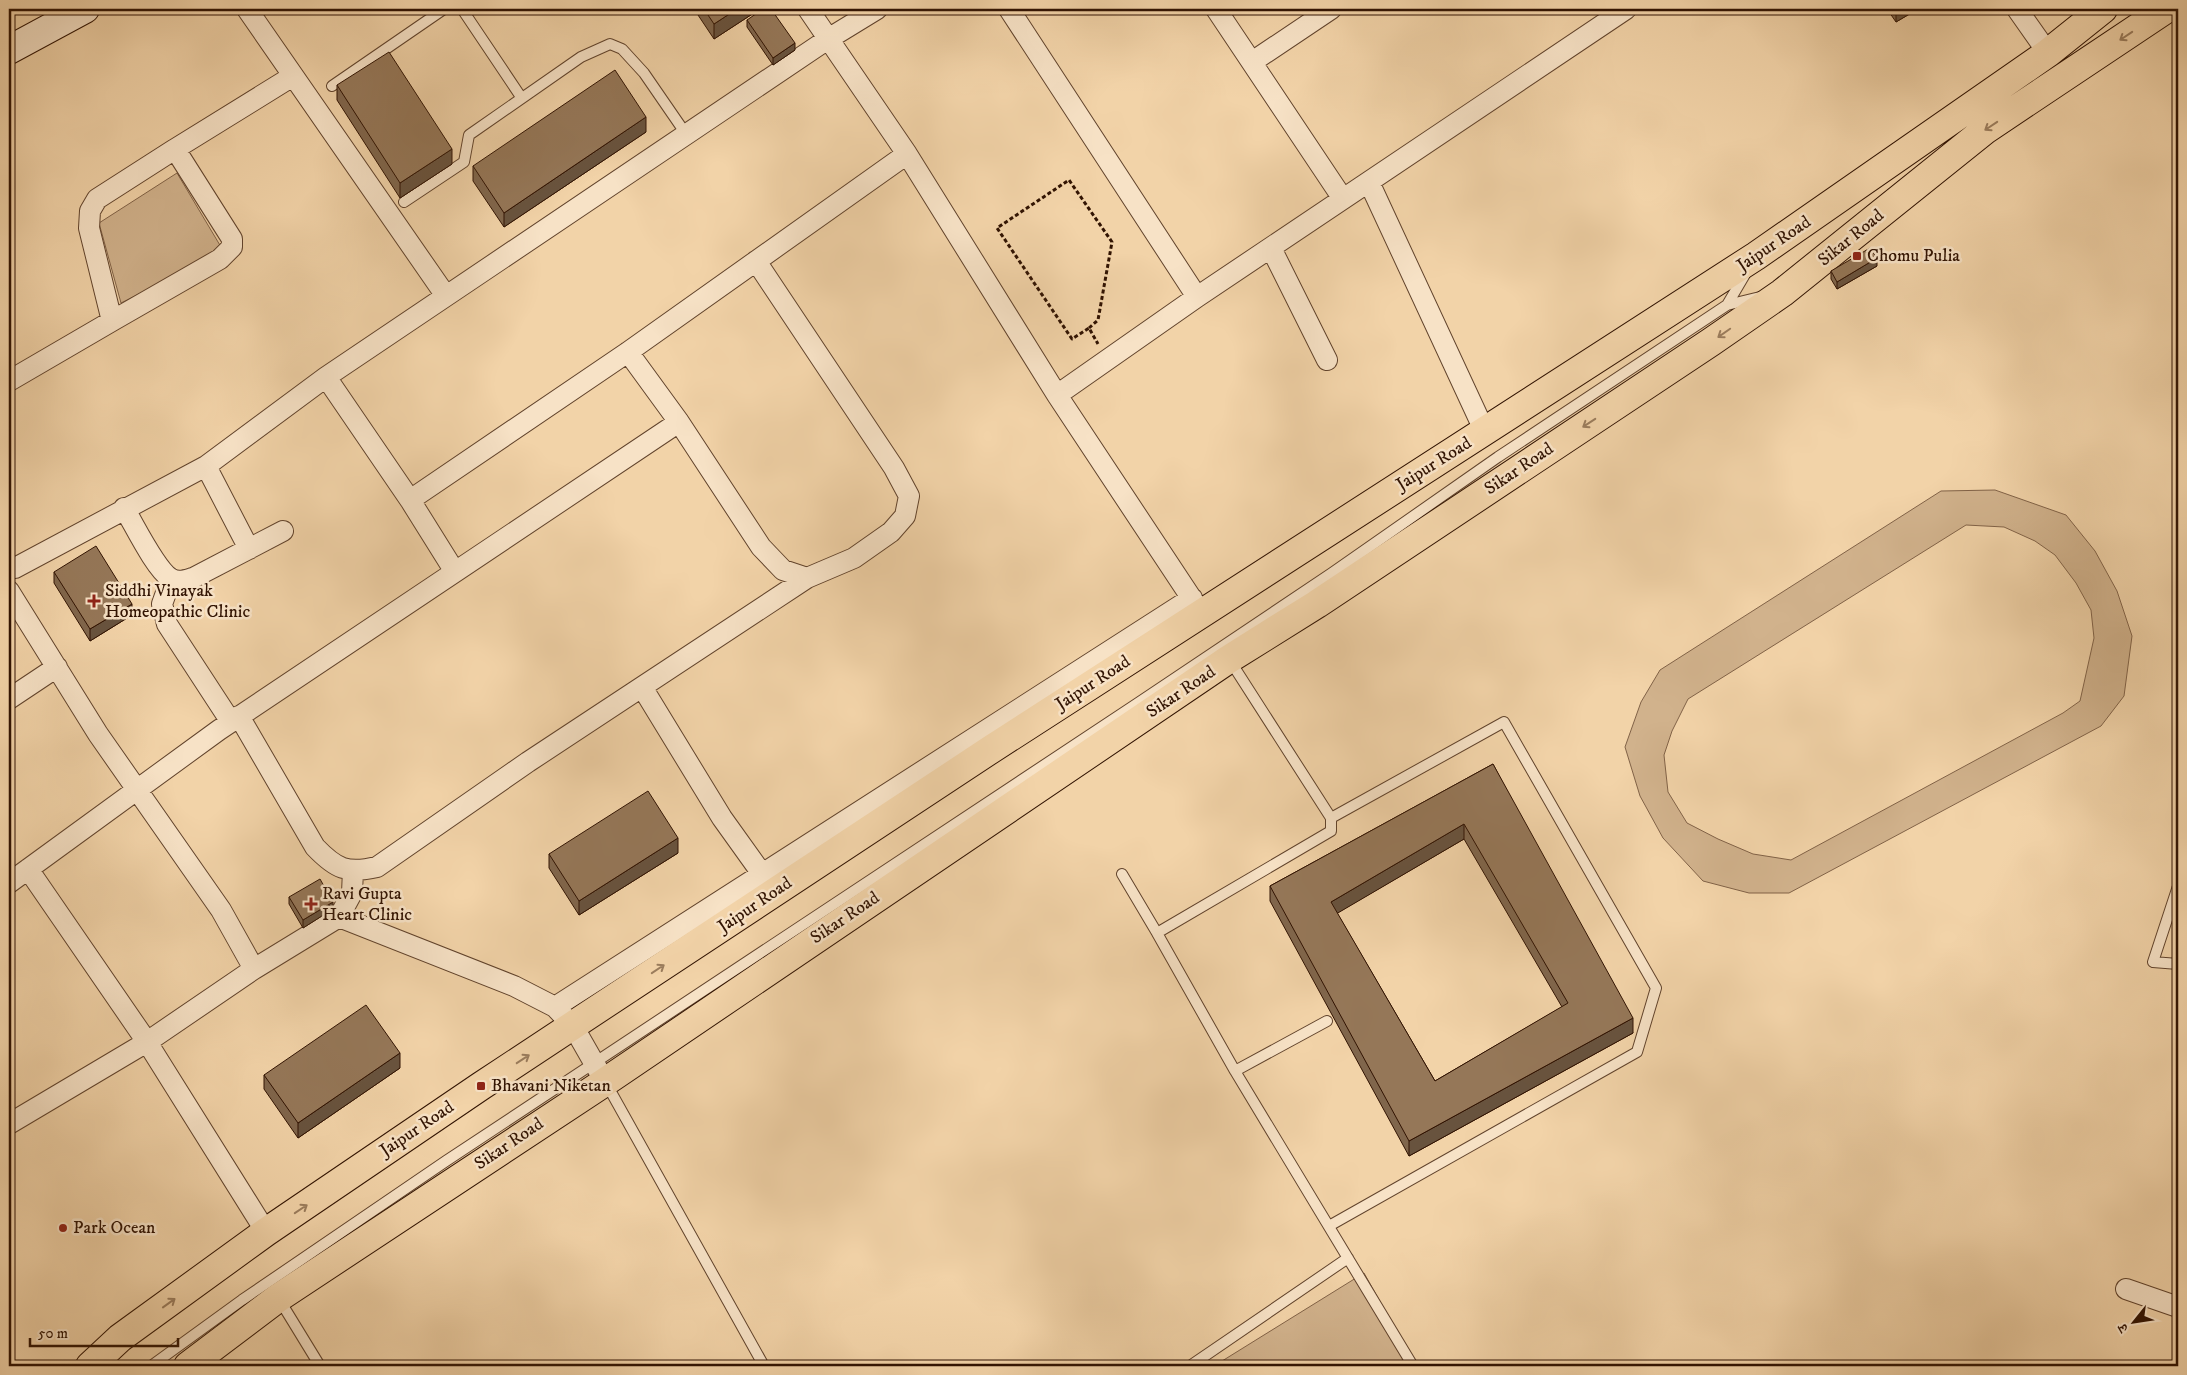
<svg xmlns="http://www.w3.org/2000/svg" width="2187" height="1375" font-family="'IM FELL DW Pica','Noto Serif Devanagari',serif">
	<rect width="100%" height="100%" fill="#f2d3a8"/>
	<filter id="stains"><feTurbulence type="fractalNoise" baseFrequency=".004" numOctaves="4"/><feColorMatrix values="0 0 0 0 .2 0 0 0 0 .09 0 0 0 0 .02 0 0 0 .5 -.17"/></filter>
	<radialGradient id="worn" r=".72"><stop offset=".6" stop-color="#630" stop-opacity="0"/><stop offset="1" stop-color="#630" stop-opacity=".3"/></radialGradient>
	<path fill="#d1b28c" stroke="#816247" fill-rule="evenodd" d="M177 173 224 252 121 303 99 223Z
		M1995 490 2066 515 2095 551 2117 591 2132 636 2124 696 2101 726 1789 893H1749L1703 881 1663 838 1640 796 1625 747 1641 702 1660 670 1941 491ZM1966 525 2004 527 2035 541 2055 555 2076 583 2091 610 2094 638 2080 701 2063 713 1791 860 1753 854 1718 839 1687 823 1668 792 1664 755 1672 731 1688 699Z
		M1364 1273 1416 1366H1214Z"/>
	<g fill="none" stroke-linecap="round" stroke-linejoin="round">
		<defs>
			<path id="lane" d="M462 9 521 97
				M332 86 444 9
				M404 202 464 162 469 135 581 57 610 44 622 49 644 73 686 134
				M1727 305 1747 271
				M1229 659 1331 818V831L1157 933 1235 1071 1413 1366
				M1122 874 1157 933
				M2178 886 2153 962 2178 964
				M1235 1071 1327 1021
				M606 1083 764 1366
				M1329 1226 1637 1052 1656 988 1504 722 1331 818
				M279 1299 320 1366
				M151 1366 242 1300 446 1161 1138 703 1332 573 1498 457 1727 305 1760 297
				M1190 1366 1348 1258"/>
			<path id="street" d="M247 9 446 296
				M808 9 907 154 1057 395 1198 608
				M1009 9 1197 297
				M1216 9 1343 199
				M2017 9 2048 53
				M1252 62 1331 9
				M175 149 97 199 90 211 89 228 112 321 220 259 232 247V239L175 149 293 76
				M1369 182 1485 432
				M1271 248 1327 360
				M628 352 679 422 761 547 783 570 807 578 854 558 891 532 905 516 909 496 894 468 756 261
				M326 377 410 500 455 572
				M9 381 112 321
				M1057 395 1197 297 1626 9
				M206 466 249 549
				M410 500 628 352 907 154
				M124 508C135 526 155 568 170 578 178 583 185 580 193 578L283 531
				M9 569 15 568 206 466 326 377 828 39 877 9
				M171 579 162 604 167 624 231 722
				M9 591 98 734 221 910 254 969
				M642 687 722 818 770 885
				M9 699 57 667
				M239 716 315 847C336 869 347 874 377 867L528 762 807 578
				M28 869 147 1042 266 1232
				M9 883 219 730 679 422
				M339 917 352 893 353 870
				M555 1007 1192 598
				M9 1124 147 1042 254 969 339 917 514 986 555 1007 573 1026 605 1082
				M2126 1289 2178 1307"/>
			<path id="secondary" d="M9 50 85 9"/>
			<path id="primary" d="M90 1366 120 1338 266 1232 481 1086 990 750 1756 256 2048 53 2103 9
				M188 1366 278 1298 605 1082 1229 659 1317 604 1711 342 1782 293 1985 130 2166 9"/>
		</defs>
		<use href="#lane" stroke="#61432c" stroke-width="12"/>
		<use href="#street" stroke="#61432c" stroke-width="22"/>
		<use href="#secondary" stroke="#311302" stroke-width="30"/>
		<use href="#primary" stroke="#311302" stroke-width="30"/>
		<path stroke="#311302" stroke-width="3" stroke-dasharray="4 2.5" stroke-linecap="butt" d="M1089 328 1098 320 1112 242 1069 180 997 228 1072 339 1089 328 1098 344"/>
		<use href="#lane" stroke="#f7e2c6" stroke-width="10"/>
		<use href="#street" stroke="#f7e2c6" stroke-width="20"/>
		<use href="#secondary" stroke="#f7e2c6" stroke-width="28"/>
		<use href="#primary" stroke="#f2d3a8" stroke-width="28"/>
	</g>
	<path fill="#80664c" stroke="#311302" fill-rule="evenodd" d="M694 9H760L714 39Z
		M1887 9H1918L1896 22Z
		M747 20 795 50 773 65 747 27Z
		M337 85 452 164 400 198 337 100Z
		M646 132 504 227 473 181V166Z
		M1877 266 1837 289 1831 279V271Z
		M54 572 132 615 90 641 54 583Z
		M1493 764 1633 1033 1409 1156 1270 901V886ZM1464 839 1562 1007 1435 1081 1337 913Z
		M678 853 579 915 549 868V854Z
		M289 897 333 909 303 928 289 904Z
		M400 1068 298 1138 264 1089V1075Z"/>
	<path fill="#68533e" stroke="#311302" d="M737 9H760L714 39V24Z
		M1899 9H1918L1896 22V11Z
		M795 43V50L773 65V58Z
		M646 117V132L504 227V213Z
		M452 149V164L400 198V183Z
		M1877 258V266L1837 289V282Z
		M132 604V615L90 641V629Z
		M1464 824V839L1331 917V902Z
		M678 838V853L579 915V901Z
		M333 902V909L303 928V920Z
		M1633 1018V1033L1409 1156V1141Z
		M400 1053V1068L298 1138V1123Z"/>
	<path fill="#957758" stroke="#311302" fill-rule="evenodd" d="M704 9H737L714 24Z
		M763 9H771L795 43 773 58 747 20Z
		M389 52 452 149 400 183 337 85Z
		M615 70 646 117 504 213 473 166Z
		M1870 248 1877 258 1837 282 1831 271Z
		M96 546 132 604 90 629 54 572Z
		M1493 764 1633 1018 1409 1141 1270 886ZM1464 824 1568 1003 1435 1081 1331 902Z
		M648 791 678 838 579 901 549 854Z
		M320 879 333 902 303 920 289 897Z
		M366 1005 400 1053 298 1123 264 1075Z"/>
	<defs><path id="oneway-shaft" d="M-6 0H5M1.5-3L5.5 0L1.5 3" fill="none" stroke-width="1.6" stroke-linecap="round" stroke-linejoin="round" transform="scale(1.25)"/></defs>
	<g stroke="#9b7d5d">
		<use href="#oneway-shaft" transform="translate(2126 36) rotate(146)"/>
		<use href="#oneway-shaft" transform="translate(1991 126) rotate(146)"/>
		<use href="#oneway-shaft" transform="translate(1724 333) rotate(145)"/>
		<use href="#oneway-shaft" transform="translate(1589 423) rotate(147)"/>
		<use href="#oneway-shaft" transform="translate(658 969) rotate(-34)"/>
		<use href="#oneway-shaft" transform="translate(523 1059) rotate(-33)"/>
		<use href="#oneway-shaft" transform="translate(301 1209) rotate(-34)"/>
		<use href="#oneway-shaft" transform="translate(169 1303) rotate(-36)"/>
	</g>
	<g fill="#8f2418" stroke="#f7e2c6" stroke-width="2">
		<rect x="1852" y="251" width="10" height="10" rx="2.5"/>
		<path d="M91.5 593.5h5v5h5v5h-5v5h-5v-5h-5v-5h5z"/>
		<path d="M308.5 896.5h5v5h5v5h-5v5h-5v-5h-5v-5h5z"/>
		<rect x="476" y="1081" width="10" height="10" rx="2.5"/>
		<circle cx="63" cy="1228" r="5"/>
	</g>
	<g text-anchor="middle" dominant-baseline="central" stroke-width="5" stroke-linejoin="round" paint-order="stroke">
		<g font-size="18" fill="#311302" stroke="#f7e2c6">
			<text transform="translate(1851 238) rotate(-39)">Sikar Road</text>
			<text transform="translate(1774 244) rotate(-34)">Jaipur Road</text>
			<text transform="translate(1434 464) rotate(-32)">Jaipur Road</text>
			<text transform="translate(1519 469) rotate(-34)">Sikar Road</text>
			<text transform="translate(1093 683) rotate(-33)">Jaipur Road</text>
			<text transform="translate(1181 692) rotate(-34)">Sikar Road</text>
			<text transform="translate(755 905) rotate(-34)">Jaipur Road</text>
			<text transform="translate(845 918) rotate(-34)">Sikar Road</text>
			<text transform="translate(417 1129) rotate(-34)">Jaipur Road</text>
			<text transform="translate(509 1144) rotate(-34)">Sikar Road</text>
		</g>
		<g font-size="18" fill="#311302" stroke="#f7e2c6" text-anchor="start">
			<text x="1867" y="256">Chomu Pulia</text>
			<text x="105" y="591">Siddhi Vinayak<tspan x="105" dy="21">Homeopathic Clinic</tspan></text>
			<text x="322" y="894">Ravi Gupta<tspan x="322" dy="21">Heart Clinic</tspan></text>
			<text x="491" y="1086">Bhavani Niketan</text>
			<text x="73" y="1228">Park Ocean</text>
		</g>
	</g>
	<rect width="2187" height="1375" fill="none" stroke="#f2d3a8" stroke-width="30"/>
	<rect x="10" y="10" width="2167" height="1355" fill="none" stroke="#311302" stroke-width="2.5"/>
	<rect x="15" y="15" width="2157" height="1345" fill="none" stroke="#311302"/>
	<g transform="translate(2134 1322) rotate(240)" stroke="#f7e2c6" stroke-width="4" paint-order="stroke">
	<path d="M0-4L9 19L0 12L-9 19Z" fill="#311302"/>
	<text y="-8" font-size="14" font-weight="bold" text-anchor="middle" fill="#311302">उ</text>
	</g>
	<path d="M30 1338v8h148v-8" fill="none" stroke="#311302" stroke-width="2.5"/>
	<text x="38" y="1338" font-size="15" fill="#311302" stroke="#f7e2c6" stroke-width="4" paint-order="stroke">50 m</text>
	<rect width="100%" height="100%" filter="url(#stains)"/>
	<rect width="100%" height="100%" fill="url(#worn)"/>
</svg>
